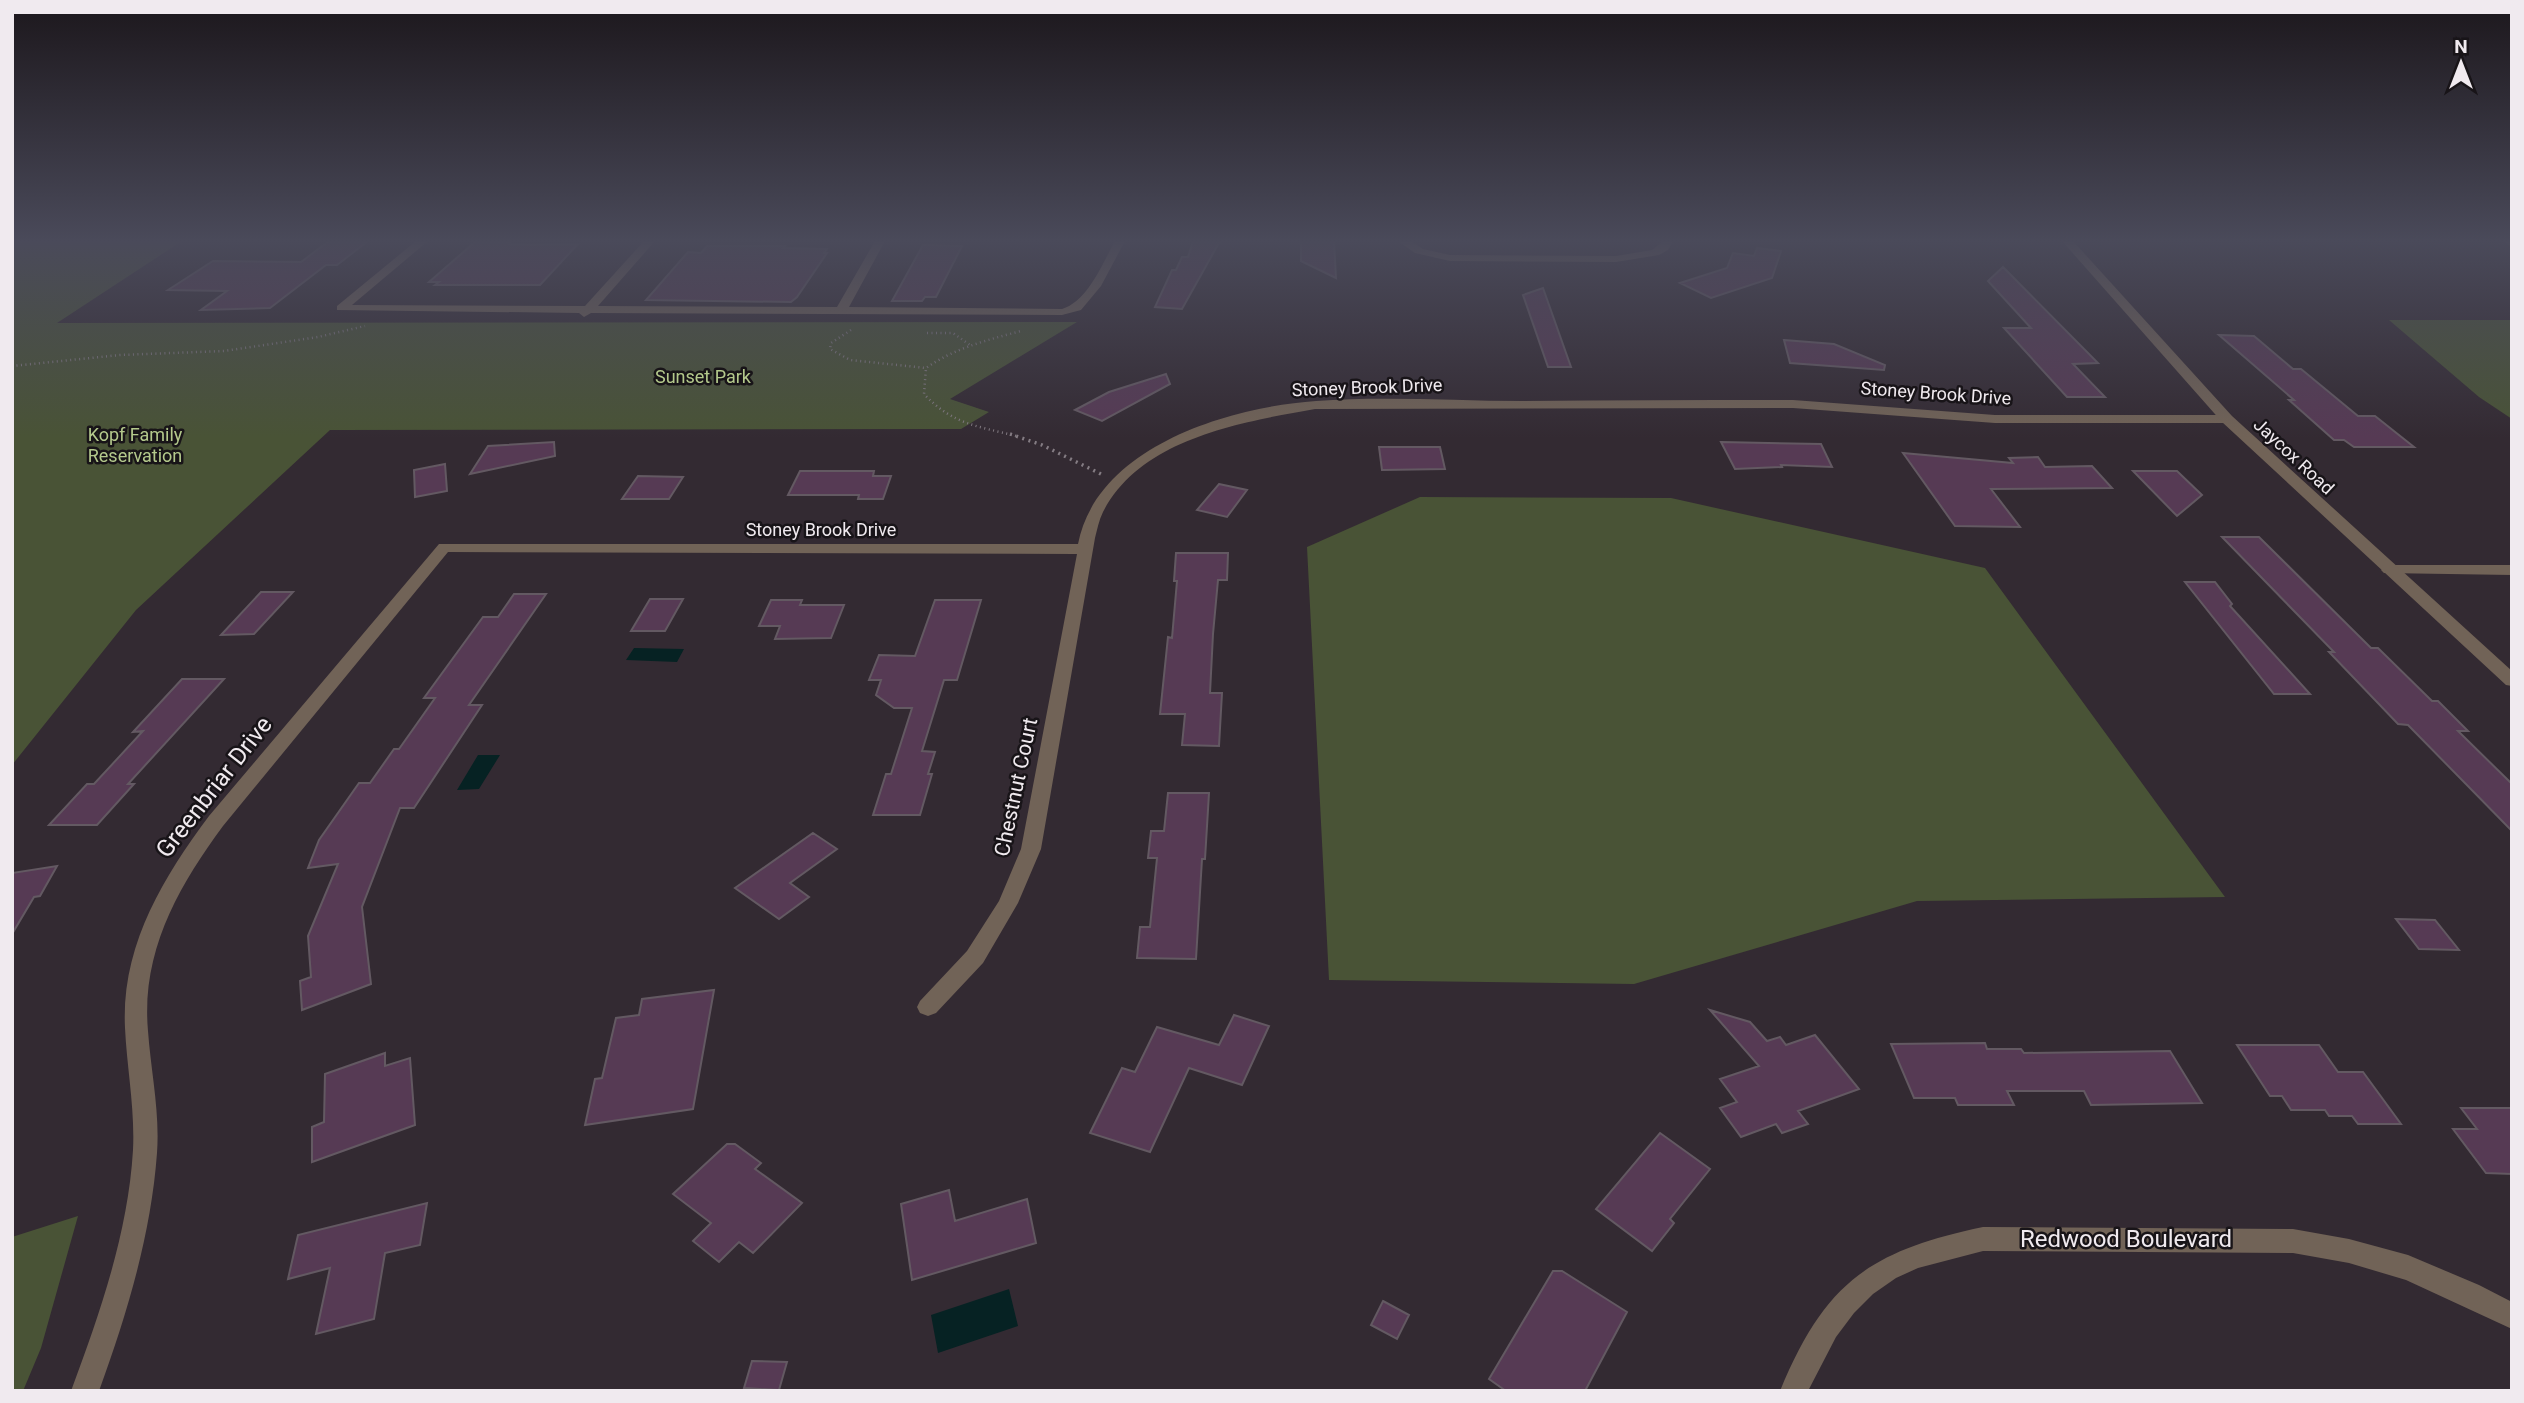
<svg xmlns="http://www.w3.org/2000/svg" width="2524" height="1403" font-family="Roboto,sans-serif">
	<rect width="100%" height="100%" fill="#332a32"/>
	<path fill="#495336" d="M12 241H182L57 323 1077 322 950 399 989 412 961 429 330 430 136 610 12 765Z
		M2389 320H2512V419L2479 397Z
		M1420 497 1671 498 1985 568 2225 897 1917 901 1634 984 1329 980 1307 547Z
		M78 1216 41 1348 23 1391H12V1237Z"/>
	<path fill="#062223" d="M634 648 684 649 677 662 626 660Z
		M478 755H500L479 789 457 790Z
		M1009 1289 1018 1326 938 1353 931 1315Z"/>
	<path fill="#563a54" stroke="#635962" stroke-width="2" d="M329 241H368L337 265H326L270 308 201 310 227 291 168 290 213 261 301 262Z
		M476 241H511L509 244 530 245 578 244 540 285H435L439 282H429Z
		M1193 241H1220L1182 309 1155 307 1172 270H1176L1182 257H1188Z
		M1301 241H1334L1336 278 1301 261Z
		M923 245 962 246 936 297H925L922 301H892Z
		M707 246H785L783 248 827 249 824 253H827L797 297 791 302 646 300 688 252 701 253Z
		M1757 248 1781 251 1772 278 1711 298 1680 283 1727 268 1733 253 1754 256Z
		M2003 267 2098 363 2073 364 2105 397H2067L2004 328H2031L1988 281Z
		M1543 288 1571 367H1548L1523 295Z
		M2219 335 2254 336 2293 369H2301L2358 416H2375L2414 447H2354L2344 440H2334L2289 400H2294Z
		M1784 340 1834 344 1885 365 1884 370 1790 363Z
		M1166 374 1170 384 1102 421 1075 410 1109 392Z
		M554 442 555 456 470 474 488 446Z
		M1721 442 1821 444 1832 467 1781 465 1782 467 1735 469Z
		M1379 447H1440L1445 469 1382 470Z
		M1903 453 2013 463 2009 458 2038 457 2045 467 2092 466 2112 488 1991 489 2020 527 1955 526Z
		M445 464 447 491 415 497 414 470Z
		M800 471H874L873 476H891L883 499H858L859 495H788Z
		M2133 471H2177L2202 495 2177 516Z
		M638 476 683 477 669 499H622Z
		M1219 484 1247 490 1227 517 1197 510Z
		M2222 537H2259L2371 648H2378L2432 701H2438L2468 731H2458L2512 784V831L2408 725 2398 724 2329 652H2334Z
		M1176 553H1228L1227 580H1218L1213 634 1210 693H1222L1219 746 1182 745 1185 714H1160L1168 637 1172 638 1177 581H1174Z
		M2185 582H2215L2232 604 2230 606 2310 694H2274Z
		M261 592H293L254 634 221 635Z
		M514 594H546L469 705H482L414 808H400L362 907 371 984 302 1010 300 981 311 977 308 936 338 864 308 868 319 840 359 783H370L394 749H399L435 698H424L483 617H498Z
		M650 599H683L665 631H631Z
		M771 600H802L800 605H844L831 638 775 639 780 626H759Z
		M935 600H981L957 680H944L922 751 935 752 928 774H932L920 815H873L886 774H891L912 708H894L876 695 881 680H869L879 655 915 656Z
		M182 679H224L128 784H134L97 825H49L87 784H94L143 731 133 732Z
		M1168 793H1209L1205 859H1202L1196 959 1137 958 1140 927H1150L1157 858H1148L1151 831H1164Z
		M813 833 837 849 790 883 809 897 779 919 735 888Z
		M57 866 40 896 34 897 12 934V873Z
		M2396 919 2435 920 2459 950 2419 949Z
		M714 990 693 1109 585 1125 595 1079 602 1078 616 1018 639 1015 642 999Z
		M1710 1010 1750 1022 1767 1041 1780 1037 1786 1045 1815 1035 1859 1089 1798 1111 1808 1124 1782 1133 1776 1124 1741 1137 1720 1108 1737 1102 1720 1079 1759 1066Z
		M1234 1015 1269 1026 1242 1085 1189 1068 1150 1152 1090 1133 1122 1068 1135 1072 1157 1027 1219 1045Z
		M1985 1043 1987 1049H2021L2024 1053 2170 1051 2202 1103 2091 1105 2084 1091H2007L2014 1105H1958L1955 1098H1914L1891 1044Z
		M2237 1045H2319L2338 1072H2363L2401 1124H2358L2352 1116H2329L2325 1110H2291L2282 1096H2270Z
		M385 1053V1066L410 1058 415 1125 312 1162V1127L324 1122 325 1074Z
		M2461 1108H2512V1174L2486 1173 2453 1129H2477Z
		M1660 1133 1710 1169 1670 1219 1674 1223 1652 1251 1596 1209Z
		M727 1144H735L761 1163 755 1169 802 1203 753 1253 739 1242 719 1262 693 1241 711 1223 673 1194Z
		M949 1190 955 1221 1027 1199 1036 1243 912 1280 901 1204Z
		M427 1203 420 1245 385 1253 374 1319 316 1334 330 1268 288 1279 298 1235Z
		M1553 1271H1562L1627 1312 1585 1391H1506L1489 1379Z
		M1383 1301 1409 1315 1397 1339 1371 1325Z
		M752 1361 787 1362 779 1390 744 1388Z"/>
	<g fill="none" stroke-linecap="round" stroke-linejoin="round">
		<path stroke="#847c83" stroke-width="2.5" stroke-dasharray="1 3.5" stroke-linecap="butt" d="M851 330 831 343 830 349 850 360 926 368
			M927 333H953L970 345
			M12 366 120 355 224 351 318 337 365 326
			M1016 436C978 426 953 425 924 394L926 368C955 348 987 340 1021 331"/>
		<path stroke="#847c83" stroke-width="3.5" stroke-dasharray="2 4.5" stroke-linecap="butt" d="M1010 434 1042 445 1101 474"/>
		<path fill="#716357" fill-rule="evenodd" d="M416 241H428L352 305 585 306 644 241H655L598 306 837 307 875 241H885L849 307 1062 309C1088 301 1102 264 1115 241H1125L1101 286 1081 310 1062 315 591 313 584 317 579 313 337 310V306Z
			M1398 241H1411L1423 249 1450 255 1616 256 1652 250 1663 241H1673L1668 250 1659 255 1616 262 1450 261 1415 253Z
			M2503 241H2512V247Z
			M1793 400 1995 415H2227L2234 419 2227 423H1995L1793 408 1315 409C1242 422 1141 438 1103 512 1099 520 1097 530 1095 538L1041 849 1018 903 983 963 936 1013 928 1016 920 1013 917 1007 920 1001 967 951 999 901 1021 849 1077 554 448 552 223 826C178 887 141 952 148 1031 151 1072 160 1112 157 1153 151 1235 127 1314 99 1391H71C100 1313 128 1233 133 1150 135 1109 127 1069 125 1028 121 947 162 879 209 816L439 544H1078C1097 446 1230 407 1316 401 1384 396 1454 401 1523 401 1613 400 1703 400 1793 400Z
			M2389 565H2512V575L2384 573 2381 570Z
			M1983 1227 2293 1229 2349 1239 2408 1255 2479 1285 2512 1302V1329L2406 1280 2349 1263 2293 1253 1983 1251 1918 1268 1896 1278 1873 1294 1854 1313 1836 1337 1808 1391H1780C1825 1282 1870 1251 1983 1227Z"/>
		<path fill="#716357" fill-rule="evenodd" d="M2062 241H2073L2232 416 2512 671V686L2506 685 2222 422Z"/>
	</g>
	<linearGradient id="sky" x2="0" y2="1"><stop stop-color="#1c171c"/><stop offset="0.55" stop-color="#4a4a5a"/><stop offset="1" stop-color="#4a4a5a" stop-opacity="0"/></linearGradient>
	<rect width="2524" height="438" fill="url(#sky)"/>
	<g text-anchor="middle" dominant-baseline="central" stroke-width="5" stroke-linejoin="round" paint-order="stroke">
		<g font-size="18" fill="#b4c98c" stroke="#181418">
			<text x="703" y="376">Sunset Park</text>
			<text x="135" y="434">Kopf Family<tspan x="135" dy="21">Reservation</tspan></text>
		</g>
		<g font-size="18" fill="#f0eaef" stroke="#181418">
			<text transform="translate(1367 387) rotate(-2)">Stoney Brook Drive</text>
			<text transform="translate(1936 393) rotate(4)">Stoney Brook Drive</text>
			<text transform="translate(2294 456) rotate(43)">Jaycox Road</text>
			<text x="821" y="529">Stoney Brook Drive</text>
		</g>
		<g font-size="21" fill="#f0eaef" stroke="#181418">
			<text transform="translate(1016 787) rotate(-78)">Chestnut Court</text>
		</g>
		<g font-size="24" fill="#f0eaef" stroke="#181418">
			<text transform="translate(214 787) rotate(-52)">Greenbriar Drive</text>
			<text x="2126" y="1239">Redwood Boulevard</text>
		</g>
	</g>
	<rect width="2524" height="1403" fill="none" stroke="#f0eaef" stroke-width="28"/>
	<g transform="translate(2461 63)" stroke="#181418" stroke-width="5" paint-order="stroke">
	<path d="M0-5L12 26L0 18L-12 26Z" fill="#f0eaef"/>
	<text y="-10" font-size="19" font-weight="bold" text-anchor="middle" fill="#f0eaef">N</text>
	</g>
</svg>
